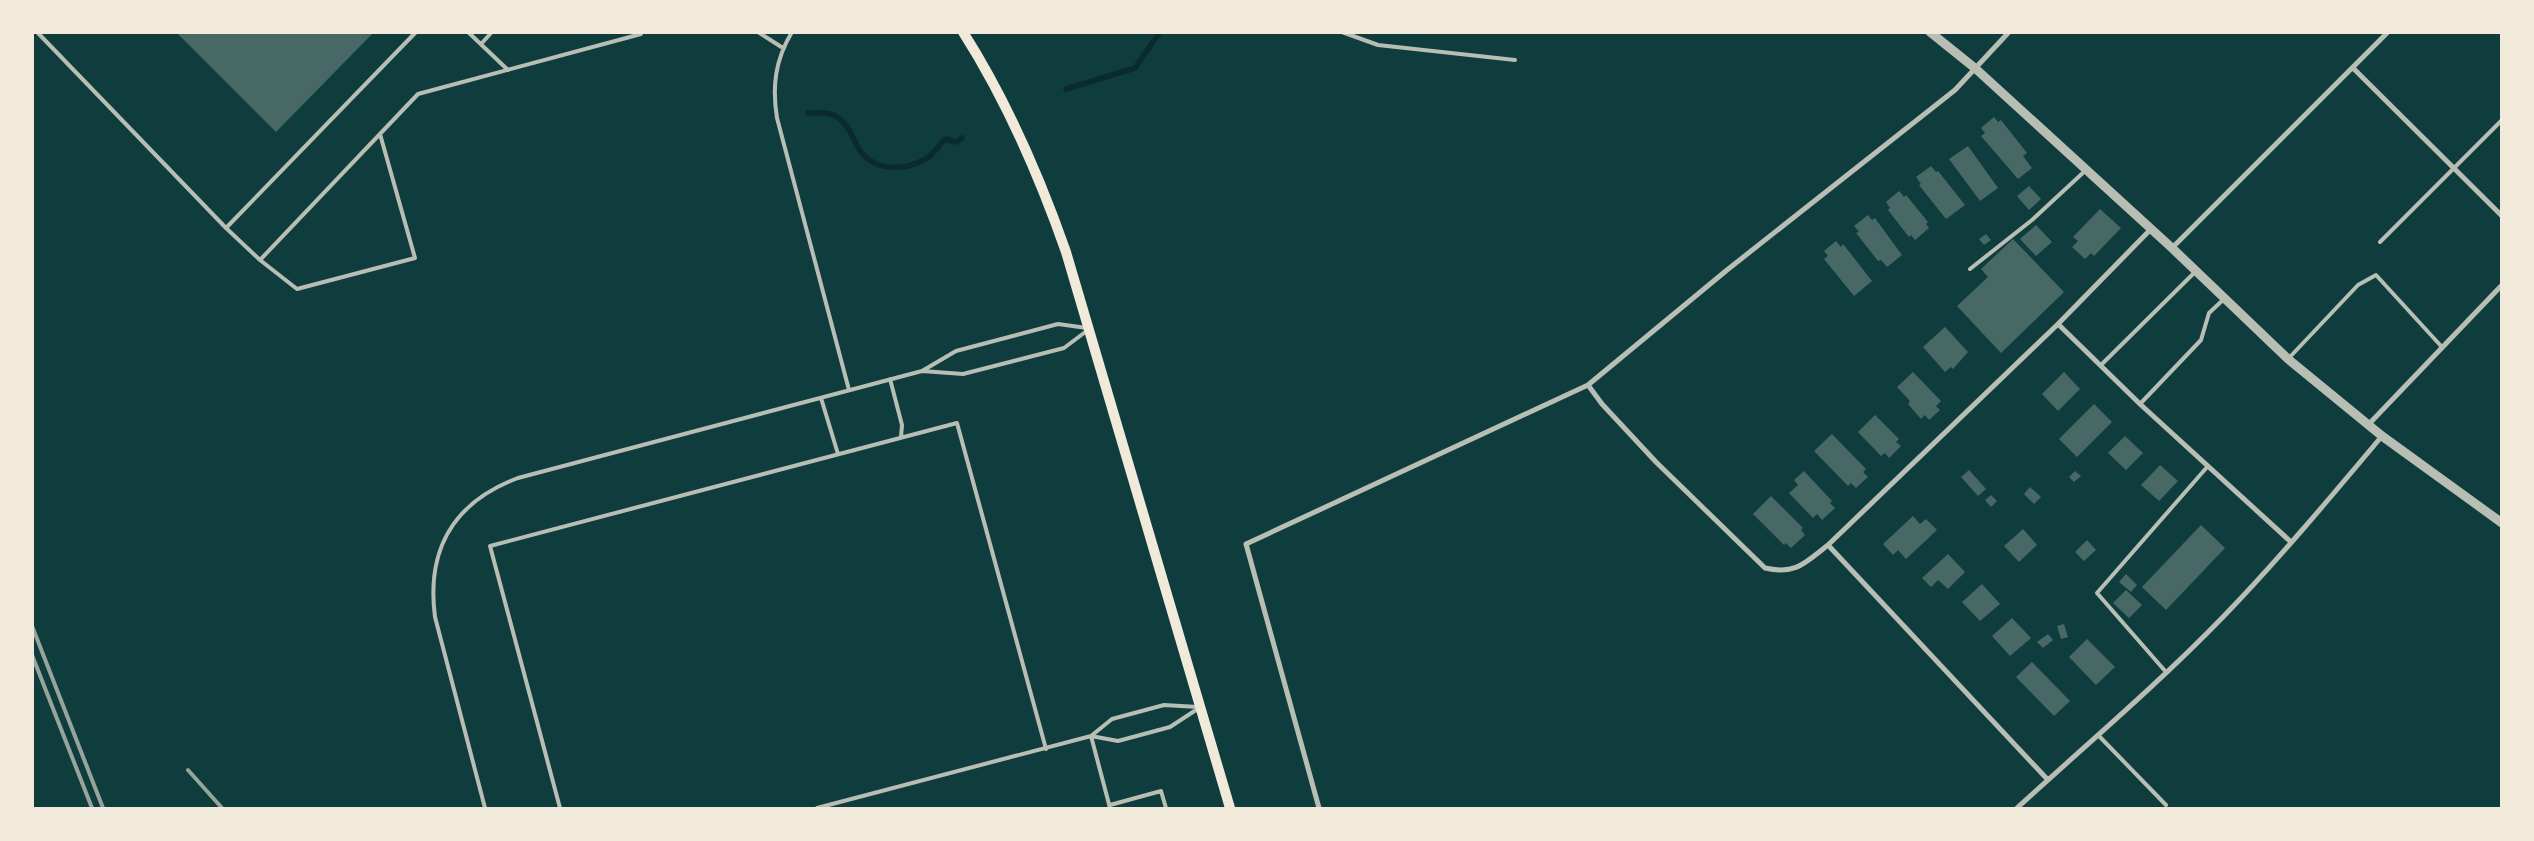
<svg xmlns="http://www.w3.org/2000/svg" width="2534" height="841" font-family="'Asap Condensed',sans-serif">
	<rect width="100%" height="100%" fill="#0f3d3e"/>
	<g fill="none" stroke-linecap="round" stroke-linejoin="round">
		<path stroke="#0a2a2b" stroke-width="5.5" d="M1066 89 1135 68 1160 32
			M808 113C820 113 831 111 841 120 851 128 853 140 859 149 874 172 904 171 926 159 933 155 939 145 945 139L956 142 962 138"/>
	</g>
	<path fill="#486865" d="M176 32H374L276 132Z
		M1994 117 1998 122 2001 120 2027 153 2023 156 2032 168 2018 179 1981 136 1985 133 1981 128Z
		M1968 146 1998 188 1980 201 1949 159Z
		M1931 166 1936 172 1938 171 1965 205 1946 219 1919 185 1921 184 1916 177Z
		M2029 186 2041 199 2029 210 2017 196Z
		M1899 191 1904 197 1906 195 1928 222 1926 224 1929 228 1915 240 1911 235 1909 237 1888 210 1890 208 1886 202Z
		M2100 209 2121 228 2094 256 2091 253 2085 259 2072 247 2078 241 2073 237Z
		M1868 215 1872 220 1875 218 1902 255 1887 267 1881 260 1878 261 1856 233 1859 232 1854 226Z
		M2036 225 2052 242 2036 256 2020 239Z
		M1986 234 1991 240 1984 245 1979 239Z
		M2013 239 2064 292 2001 353 1957 306 1988 277 1981 269Z
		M1836 241 1841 247 1843 244 1872 281 1854 296 1824 259 1828 256 1824 251Z
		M1945 327 1968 352 1953 369 1951 367 1945 372 1923 347Z
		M1913 372 1941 401 1936 406 1940 410 1929 420 1925 415 1921 419 1908 404 1910 401 1897 387Z
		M2064 372 2080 389 2058 411 2042 394Z
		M2094 404 2112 422 2077 457 2059 439Z
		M1875 415 1899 439 1896 442 1901 446 1889 458 1885 453 1881 456 1858 432Z
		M1832 434 1866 469 1863 472 1868 477 1856 488 1851 483 1848 486 1814 451Z
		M2125 436 2143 453 2126 470 2108 453Z
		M2160 465 2178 481 2159 501 2141 485Z
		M1969 470 1986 489 1978 496 1961 477Z
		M1804 471 1832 501 1830 503 1835 508 1822 520 1817 514 1813 518 1789 493 1798 485 1794 480Z
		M2075 471 2081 476 2074 482 2069 477Z
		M2030 487 2041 497 2034 504 2024 494Z
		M1991 495 1997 501 1991 507 1985 500Z
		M1771 496 1803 528 1801 530 1805 535 1791 548 1786 543 1784 545 1753 514Z
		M1913 516 1920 524 1926 519 1937 530 1906 559 1898 550 1893 555 1883 544Z
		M2201 525 2225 548 2166 610 2142 587Z
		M2023 529 2037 545 2019 562 2004 546Z
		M2087 540 2096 550 2084 561 2075 552Z
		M1948 554 1965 572 1948 589 1938 580 1931 587 1922 578Z
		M2126 574 2137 585 2131 592 2119 582Z
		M1982 584 2000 604 1980 621 1962 602Z
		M2126 590 2142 605 2129 618 2113 603Z
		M2012 618 2031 638 2010 656 1992 636Z
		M2064 624 2068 637 2061 639 2057 626Z
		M2048 634 2053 640 2043 648 2037 642Z
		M2087 639 2115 667 2096 685 2069 657Z
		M2032 662 2070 701 2054 716 2016 677Z"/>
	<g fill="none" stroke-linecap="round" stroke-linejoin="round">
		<path stroke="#b8beb3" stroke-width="4" d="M37 32 226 228
			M468 32 508 70
			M641 32H651
			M758 32 783 48
			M792 32C775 60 772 87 777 118L849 390
			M1342 32 1378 45 1515 60
			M481 44 492 32
			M380 134 415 258 297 289 260 260 418 94 641 34
			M2380 242 2502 120
			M260 260 226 228 416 32
			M1970 269 2032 220 2086 170
			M2288 359 2358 285 2376 275 2441 346
			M2101 365 2195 272
			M922 371 963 374 1064 348 1088 330
			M890 379 902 425 901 437
			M821 398 838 454
			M2140 404 2201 340 2209 313 2224 299
			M2166 672 2097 593 2208 466
			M1091 736 1112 719 1164 705 1198 707
			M1091 736 1110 808
			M2099 736 2166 805
			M1110 805 1161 791 1166 808
			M485 808 435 617C426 549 454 502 518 478L922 371 956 351 1058 324 1087 328
			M560 808 490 546 957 423 1046 749
			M817 808 1091 736 1118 741 1170 727 1199 708"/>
		<path stroke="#b8beb3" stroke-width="5" d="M2353 68 2502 216
			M2172 248 2388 32
			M2058 324 2140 404 2291 542
			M1588 385 1602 404 1656 462 1765 568C1796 575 1805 563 1828 545L2048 780
			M2368 425 2502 285
			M1828 545 2058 324 2151 229
			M1319 808 1246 544 1588 385 1727 270 1955 90 2009 32
			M2017 808C2086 745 2157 685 2222 618 2278 560 2330 498 2382 436"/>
		<path stroke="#b8beb3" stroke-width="9" d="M1930 32 1976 69 2172 248 2288 359 2382 436 2502 523"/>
		<path stroke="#f1e9da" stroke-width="10" d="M963 32C1007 101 1039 175 1066 252L1230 808"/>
		<path stroke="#97a49c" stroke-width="4" d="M32 626 103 808
			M32 655 92 808
			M188 770 222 808"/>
	</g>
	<rect width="2534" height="841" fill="none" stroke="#f1e9da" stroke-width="68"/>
</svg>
